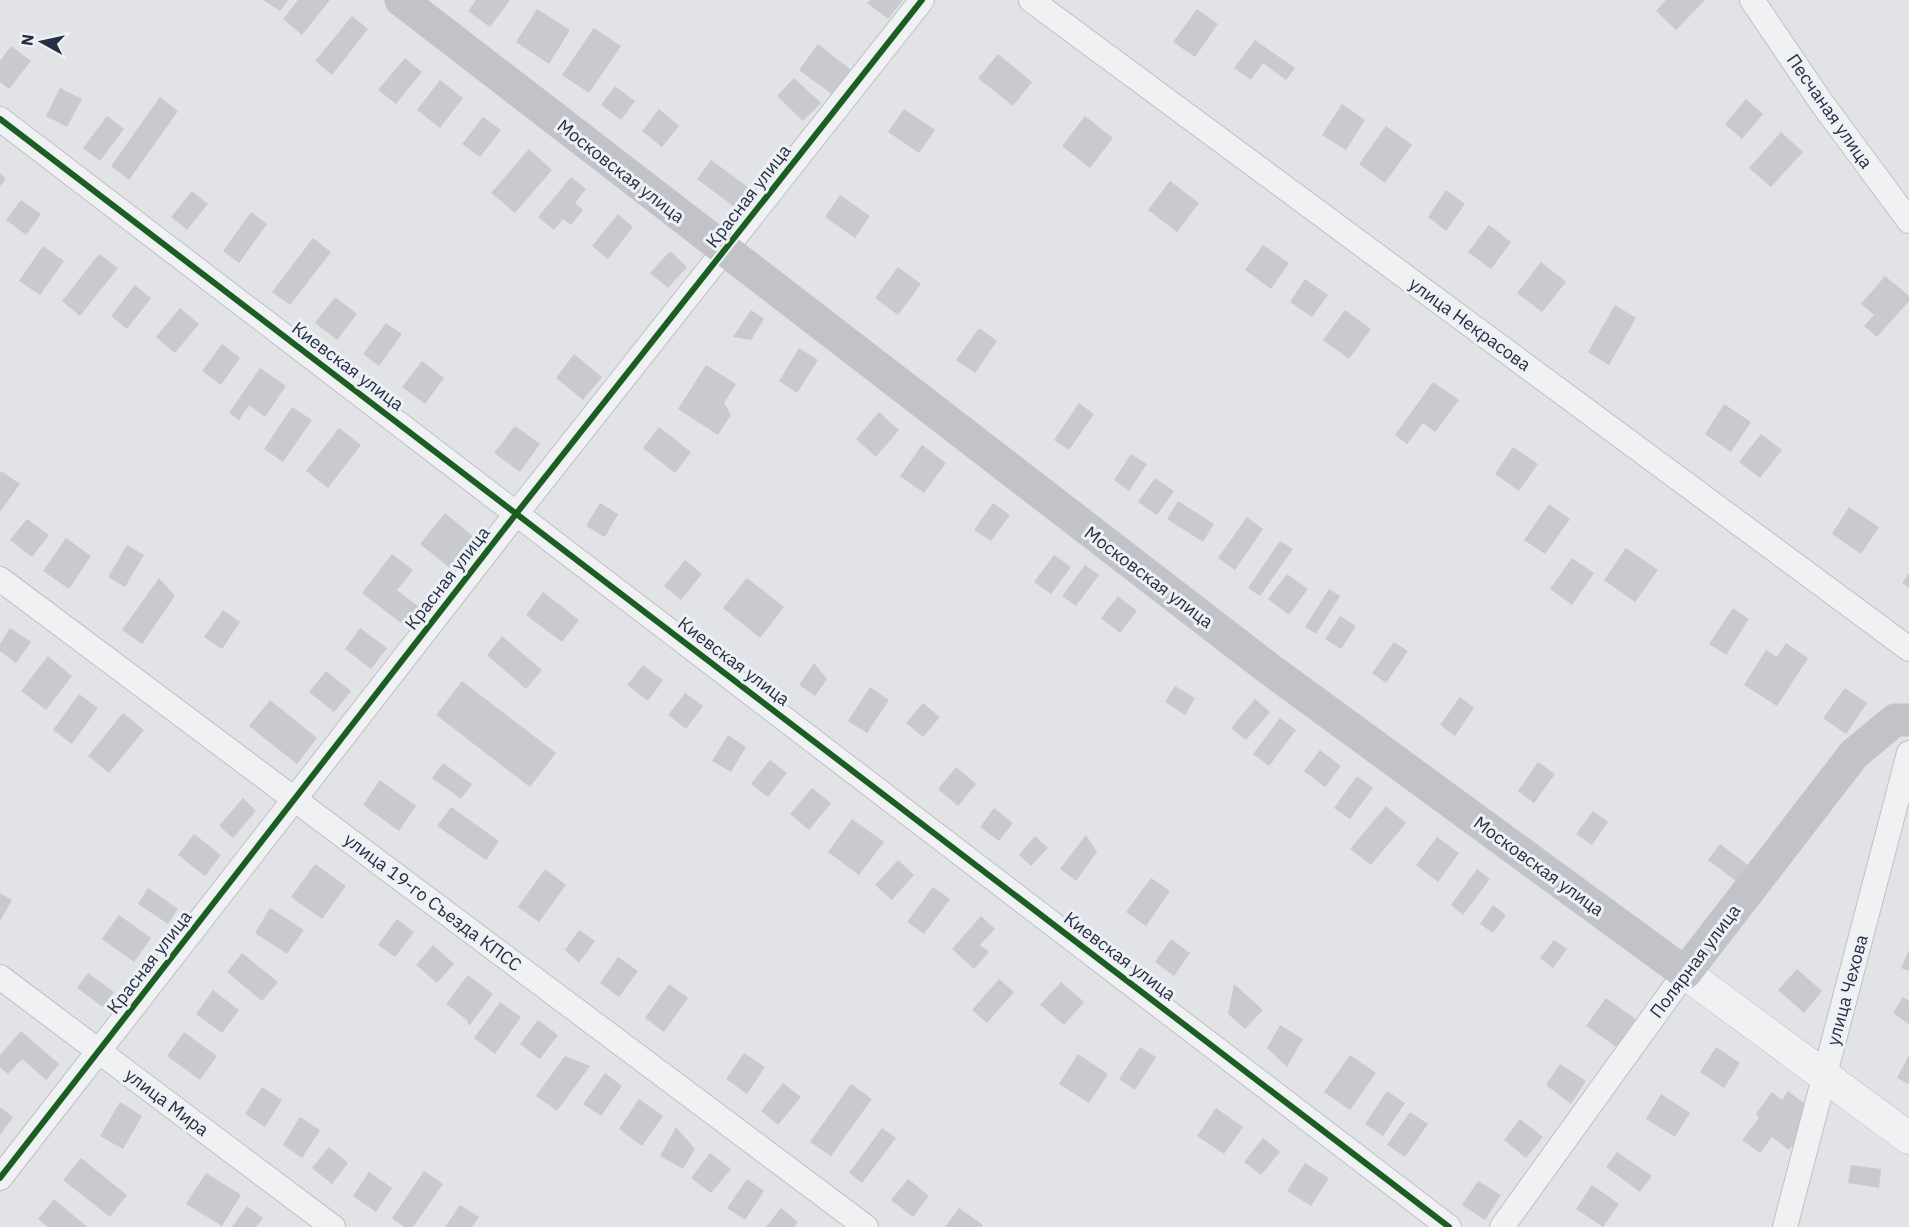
<svg xmlns="http://www.w3.org/2000/svg" width="1909" height="1227" font-family="'IBM Plex Sans',sans-serif">
	<rect width="100%" height="100%" fill="#e1e3e6"/>
	<path fill="#c8cace" d="M263 0H288L280 11Z
		M298 0H330L302 35 283 19Z
		M476 0H510L490 27 468 11Z
		M870 0H903L888 19 867 3Z
		M1666 0H1705L1676 30 1656 11Z
		M537 9 570 30 549 64 516 42Z
		M1197 9 1218 24 1195 57 1173 42Z
		M352 16 368 29 332 75 315 61Z
		M594 28 621 46 589 93 562 75Z
		M1255 40 1295 68 1286 80 1263 63 1251 80 1234 68Z
		M818 44 851 70 833 95 799 70Z
		M11 46 31 61 9 89 0 82V61Z
		M998 54 1032 82 1013 106 978 78Z
		M405 58 422 72 396 104 378 90Z
		M794 78 821 103 803 121 777 96Z
		M440 80 463 98 440 128 417 110Z
		M615 86 635 101 621 120 601 105Z
		M60 88 82 99 67 127 46 116Z
		M160 97 178 111 129 180 111 166Z
		M1746 99 1763 114 1742 139 1725 124Z
		M1342 104 1365 120 1346 150 1322 135Z
		M659 109 679 126 662 147 642 131Z
		M904 109 935 130 919 153 888 132Z
		M107 116 124 129 100 161 83 148Z
		M1085 116 1113 138 1090 168 1062 146Z
		M483 117 501 130 480 157 462 144Z
		M1386 126 1412 145 1385 183 1359 164Z
		M1781 132 1803 152 1771 187 1749 168Z
		M529 149 552 170 515 213 491 193Z
		M711 160 752 190 737 209 697 179Z
		M0 173 6 179 0 186Z
		M571 177 586 189 575 203 583 210 571 225 563 219 554 230 538 217Z
		M1170 181 1199 203 1177 232 1148 210Z
		M1446 190 1465 204 1446 231 1428 217Z
		M192 191 208 204 187 230 171 217Z
		M840 195 870 216 855 238 825 217Z
		M21 200 41 214 26 235 6 220Z
		M251 212 267 224 239 263 223 251Z
		M618 214 633 227 608 259 592 246Z
		M1489 225 1511 242 1491 269 1468 252Z
		M313 238 331 252 290 305 272 292Z
		M1263 245 1289 263 1271 289 1245 270Z
		M43 246 64 261 40 295 19 281Z
		M670 251 687 267 668 288 650 273Z
		M99 254 118 268 80 316 62 301Z
		M1541 262 1566 282 1542 312 1517 293Z
		M898 267 921 284 898 315 875 298Z
		M1885 276 1909 296V301L1877 337 1864 326 1874 315 1861 304Z
		M1305 279 1328 295 1312 317 1290 302Z
		M135 285 151 298 127 329 111 316Z
		M335 297 357 314 337 340 315 323Z
		M1615 305 1636 318 1609 365 1588 352Z
		M180 308 199 324 175 353 156 337Z
		M751 310 764 319 751 340 733 337Z
		M1345 310 1371 329 1349 359 1323 340Z
		M386 323 402 334 379 366 363 354Z
		M979 328 997 341 975 373 956 360Z
		M222 344 240 358 221 385 202 371Z
		M799 348 818 360 797 393 779 381Z
		M574 354 602 377 583 400 556 378Z
		M422 361 444 378 425 404 402 387Z
		M706 365 736 384 724 403 731 415 718 435 678 409Z
		M260 368 286 386 265 417 249 405 239 420 229 413Z
		M1433 382 1459 400 1435 432 1423 423 1407 444 1395 435Z
		M1079 403 1094 414 1069 450 1054 440Z
		M1724 404 1751 422 1731 452 1705 434Z
		M292 407 312 420 283 462 264 449Z
		M879 412 899 430 876 457 856 439Z
		M515 426 540 444 520 472 494 453Z
		M659 427 691 452 675 473 643 448Z
		M339 428 361 445 328 488 306 471Z
		M1761 434 1782 450 1760 478 1739 462Z
		M922 445 946 463 924 493 900 476Z
		M1513 447 1538 464 1519 491 1495 474Z
		M1131 454 1147 464 1129 491 1114 480Z
		M1 471 20 484 0 512V473Z
		M1155 478 1174 491 1157 515 1138 502Z
		M1178 501 1214 524 1203 542 1167 519Z
		M600 503 618 514 605 537 586 526Z
		M993 503 1010 515 991 541 974 530Z
		M1549 504 1570 519 1545 554 1524 540Z
		M1849 507 1879 527 1861 554 1832 534Z
		M445 513 474 537 450 568 420 544Z
		M1247 517 1263 529 1235 570 1218 558Z
		M27 519 49 535 32 557 10 540Z
		M66 538 91 556 69 589 43 571Z
		M1280 541 1293 549 1260 596 1248 588Z
		M127 545 144 555 125 587 108 577Z
		M1626 548 1658 570 1635 602 1604 580Z
		M392 554 413 570 397 590 419 607 405 626 362 593Z
		M1054 555 1071 567 1051 594 1034 582Z
		M1572 558 1594 573 1572 605 1550 589Z
		M685 560 702 574 681 600 664 586Z
		M1085 565 1099 575 1076 606 1062 596Z
		M1909 573V588L1902 583Z
		M1287 574 1308 589 1289 615 1268 599Z
		M159 578 175 596 142 644 122 630Z
		M747 578 784 607 760 638 723 608Z
		M1329 589 1340 596 1316 634 1305 627Z
		M543 592 579 620 562 642 526 615Z
		M1118 596 1137 611 1120 633 1101 618Z
		M1733 608 1749 619 1726 655 1709 644Z
		M223 610 240 622 222 649 204 637Z
		M1340 616 1356 626 1341 649 1325 639Z
		M10 628 31 642 16 663 0 651V644Z
		M360 628 387 648 371 669 345 649Z
		M502 636 542 670 526 689 487 655Z
		M1394 642 1408 651 1386 683 1372 673Z
		M1786 643 1808 658 1777 706 1744 685 1766 650 1777 657Z
		M48 656 72 676 46 710 21 691Z
		M814 663 827 679 815 696 799 685Z
		M643 665 663 680 648 701 627 685Z
		M326 671 351 691 334 712 309 692Z
		M462 681 556 753 530 787 436 715Z
		M1175 686 1195 698 1185 715 1165 702Z
		M870 687 889 700 867 733 848 721Z
		M1845 688 1867 703 1846 734 1823 718Z
		M685 693 703 706 686 729 668 715Z
		M79 694 98 708 72 744 53 730Z
		M1460 697 1474 708 1455 736 1440 725Z
		M1255 699 1270 712 1246 740 1231 728Z
		M270 700 317 738 297 764 249 726Z
		M923 703 940 717 923 737 906 723Z
		M123 713 144 730 109 773 88 756Z
		M1280 718 1296 730 1269 766 1253 754Z
		M728 735 746 747 731 772 712 761Z
		M1320 750 1341 766 1325 787 1304 771Z
		M770 760 787 773 768 797 751 784Z
		M1538 762 1555 774 1534 803 1518 791Z
		M443 763 472 784 461 799 432 778Z
		M956 767 976 784 958 806 938 789Z
		M1357 776 1373 788 1350 819 1334 808Z
		M380 780 416 806 399 831 363 805Z
		M812 788 831 803 809 830 790 814Z
		M243 798 256 811 233 838 219 826Z
		M1386 806 1406 823 1371 865 1350 849Z
		M451 807 499 841 486 860 437 826Z
		M994 808 1013 823 999 841 980 827Z
		M1593 811 1608 822 1592 845 1576 834Z
		M852 819 884 842 859 875 828 852Z
		M194 834 221 855 205 876 178 855Z
		M1086 835 1097 852 1076 881 1060 869Z
		M1035 836 1048 848 1031 866 1019 855Z
		M1437 837 1459 853 1438 882 1416 865Z
		M1720 844 1748 865 1736 881 1708 860Z
		M898 860 914 875 892 900 875 885Z
		M315 864 346 886 322 919 291 897Z
		M545 869 566 885 539 922 518 907Z
		M1477 869 1490 879 1463 915 1451 905Z
		M1151 878 1170 891 1146 926 1126 912Z
		M933 887 950 899 924 934 907 922Z
		M148 888 178 909 168 924 138 904Z
		M0 893 12 900 0 921Z
		M1493 905 1506 915 1493 933 1480 924Z
		M270 908 304 930 287 954 255 933Z
		M119 915 151 938 134 962 102 939Z
		M981 916 995 929 980 945 989 952 974 969 952 949Z
		M397 919 414 932 395 957 378 945Z
		M579 930 595 941 579 963 565 950Z
		M1171 939 1190 953 1174 976 1155 962Z
		M1554 940 1567 949 1553 968 1540 958Z
		M433 945 454 964 437 983 416 965Z
		M1909 950V971L1901 968Z
		M242 953 278 982 262 1001 227 972Z
		M618 957 638 971 619 997 600 983Z
		M1797 969 1822 991 1804 1013 1778 990Z
		M88 973 114 992 103 1007 77 988Z
		M468 975 493 994 469 1026 467 1020 446 1004Z
		M999 979 1014 992 987 1023 972 1010Z
		M1061 982 1084 1002 1064 1025 1040 1005Z
		M669 984 688 998 664 1032 645 1018Z
		M1234 984 1263 1010 1245 1029 1228 1014Z
		M213 990 239 1010 222 1033 196 1014Z
		M1903 997 1909 1001V1024L1893 1013Z
		M1606 998 1637 1020 1618 1048 1586 1026Z
		M500 1002 521 1017 495 1054 474 1038Z
		M538 1020 558 1035 540 1059 520 1044Z
		M1280 1025 1303 1039 1287 1067 1267 1048Z
		M21 1031 59 1064 46 1080 22 1059 8 1074 0 1067V1055Z
		M184 1032 217 1056 200 1080 167 1056Z
		M1140 1047 1156 1057 1135 1090 1119 1079Z
		M1716 1047 1740 1063 1724 1088 1700 1072Z
		M744 1053 765 1067 747 1094 726 1079Z
		M1078 1054 1108 1074 1089 1103 1059 1084Z
		M1350 1055 1376 1073 1350 1110 1324 1092Z
		M1909 1055V1084L1897 1078Z
		M565 1056 590 1066 557 1111 536 1096Z
		M1560 1064 1586 1081 1571 1104 1546 1085Z
		M605 1073 622 1086 601 1116 583 1104Z
		M783 1083 801 1097 778 1125 761 1111Z
		M851 1084 872 1099 831 1156 810 1142Z
		M262 1087 282 1100 265 1127 245 1114Z
		M1387 1091 1405 1103 1383 1136 1365 1124Z
		M1788 1091 1810 1108 1799 1123 1806 1128 1789 1150 1772 1137 1760 1153 1742 1140 1759 1118 1756 1114 1772 1092 1782 1100Z
		M1661 1094 1690 1113 1675 1137 1646 1119Z
		M639 1099 663 1116 642 1146 619 1129Z
		M120 1102 142 1116 123 1149 100 1136Z
		M0 1107 13 1117 0 1135Z
		M1216 1108 1243 1127 1224 1154 1197 1136Z
		M1410 1112 1428 1124 1405 1157 1387 1145Z
		M300 1117 320 1130 302 1158 283 1145Z
		M1520 1119 1543 1137 1526 1158 1504 1140Z
		M676 1127 695 1149 683 1169 660 1156Z
		M882 1128 896 1138 862 1183 849 1173Z
		M1263 1138 1280 1152 1261 1175 1244 1162Z
		M329 1147 348 1163 332 1184 312 1168Z
		M1617 1152 1652 1176 1640 1192 1606 1167Z
		M710 1153 731 1169 711 1193 691 1178Z
		M81 1158 127 1195 110 1217 63 1180Z
		M1305 1163 1329 1178 1311 1206 1287 1191Z
		M1851 1165 1881 1169 1879 1188 1848 1183Z
		M424 1171 443 1184 413 1227H404L392 1218Z
		M369 1172 392 1188 376 1212 353 1196Z
		M206 1173 241 1195 222 1226 186 1204Z
		M747 1179 764 1191 745 1220 727 1208Z
		M908 1179 929 1196 913 1217 891 1200Z
		M1478 1181 1501 1195 1485 1220 1462 1205Z
		M1592 1185 1619 1204 1603 1227 1576 1209Z
		M54 1199 87 1227H48L38 1219Z
		M460 1205 479 1217 472 1227H445Z
		M247 1206 263 1218 256 1227H232Z
		M781 1208 798 1222 794 1227H766Z
		M959 1208 983 1225 982 1227H945Z"/>
	<g fill="none" stroke-linecap="round" stroke-linejoin="round">
		<defs>
			<path id="minor" d="M1031 0 1909 649
				M1752 0 1821 102 1909 221
				M0 119 1449 1227
				M0 579 866 1227
				M0 977 333 1227
				M0 1178 516 514 922 0
				M1502 1227 1685 973
				M1785 1227 1909 753"/>
			<path id="tertiary" d="M1685 973 1909 1138"/>
		</defs>
		<use href="#minor" stroke="#bec0c4" stroke-width="26"/>
		<use href="#tertiary" stroke="#bec0c4" stroke-width="33"/>
		<use href="#minor" stroke="#f0f1f3" stroke-width="24"/>
		<use href="#tertiary" stroke="#f0f1f3" stroke-width="32"/>
		<path stroke="#c1c3c9" stroke-width="33" d="M401 0 1268 668 1685 973 1854 754 1895 720H1909"/>
		<defs>
			<path id="cycleway" d="M0 119 1449 1227
				M0 1178 516 514 922 0"/>
		</defs>
		<use href="#cycleway" stroke="#edf1f6" stroke-width="10"/>
		<use href="#cycleway" stroke="#1b5e20" stroke-width="6"/>
	</g>
	<g text-anchor="middle" dominant-baseline="central" stroke-width="6" stroke-linejoin="round" paint-order="stroke">
		<g font-size="18" fill="#252e42" stroke="#edf1f6">
			<text transform="translate(1830 111) rotate(55)">Песчаная улица</text>
			<text transform="translate(621 171) rotate(38)">Московская улица</text>
			<text transform="translate(748 196) rotate(-52)">Красная улица</text>
			<text transform="translate(1470 324) rotate(36)">улица Некрасова</text>
			<text transform="translate(348 366) rotate(37)">Киевская улица</text>
			<text transform="translate(1149 577) rotate(37)">Московская улица</text>
			<text transform="translate(447 578) rotate(-52)">Красная улица</text>
			<text transform="translate(734 661) rotate(37)">Киевская улица</text>
			<text transform="translate(1539 866) rotate(36)">Московская улица</text>
			<text transform="translate(433 902) rotate(37)">улица 19-го Съезда КПСС</text>
			<text transform="translate(1120 956) rotate(37)">Киевская улица</text>
			<text transform="translate(1695 961) rotate(-53)">Полярная улица</text>
			<text transform="translate(149 962) rotate(-52)">Красная улица</text>
			<text transform="translate(1847 990) rotate(-75)">улица Чехова</text>
			<text transform="translate(167 1102) rotate(37)">улица Мира</text>
		</g>
	</g>
	<g transform="translate(42 42) rotate(278)" stroke="#edf1f6" stroke-width="4.5" paint-order="stroke">
	<path d="M0-4.5L10 22L0 15L-10 22Z" fill="#252e42"/>
	<text y="-9" font-size="16" font-weight="bold" text-anchor="middle" fill="#252e42">N</text>
	</g>
</svg>
